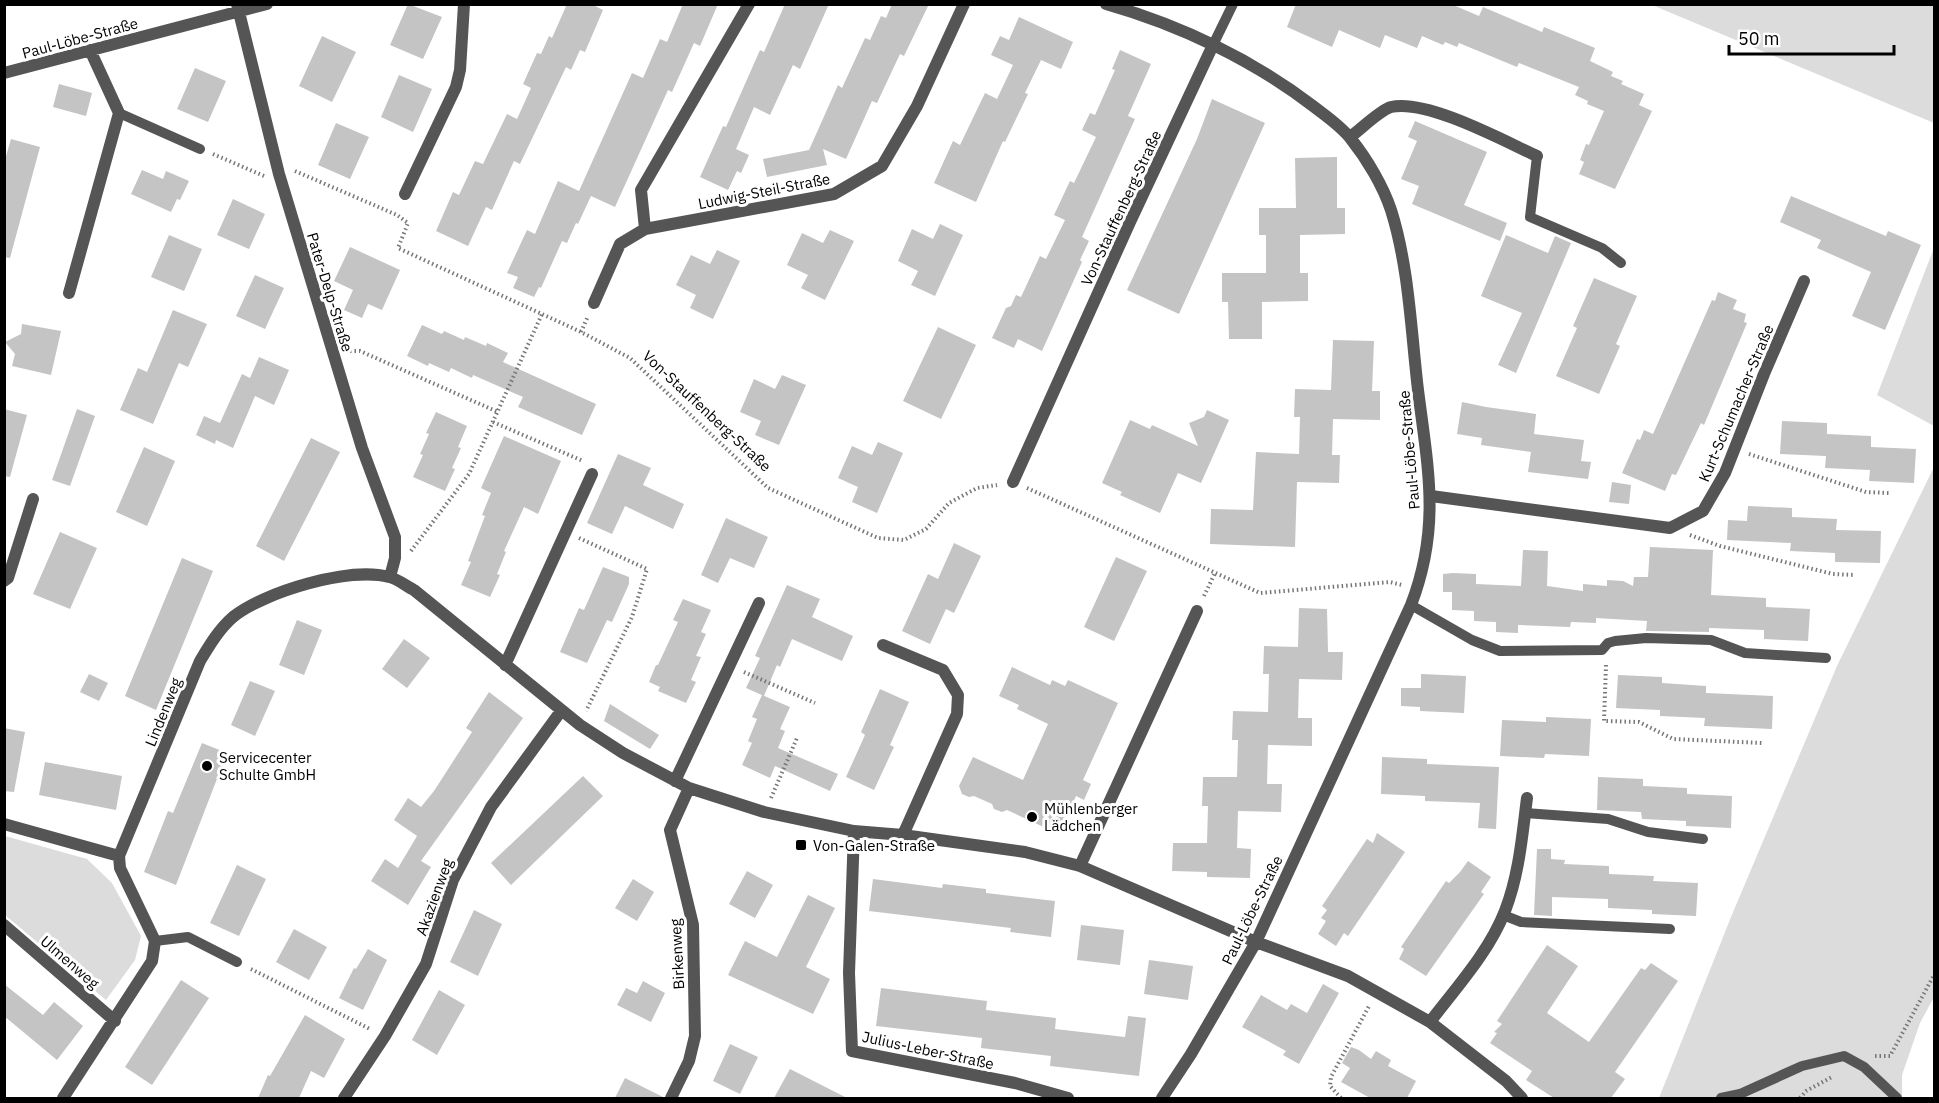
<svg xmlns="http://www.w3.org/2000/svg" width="1939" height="1103" font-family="'IBM Plex Sans',sans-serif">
	<rect width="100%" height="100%" fill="#fff"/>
	<path fill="#dcdcdc" d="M1652 5H1934V123Z
		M1934 248V426L1877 395Z
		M1934 467V997L1920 1023 1902 1075V1098H1659L1731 917 1837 666Z
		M5 836 87 859 112 883 141 936 135 960 106 1000 5 915Z"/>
	<path fill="#c4c4c4" d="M408 4 442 17 423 59 390 45Z
		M567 4H591L603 10 585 52 580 50 571 70 566 67 520 164 514 161 492 210 486 207 468 246 436 231 453 192 459 195 475 161 483 164 507 114 517 119 531 88 523 84 537 53 541 54 549 36 552 38Z
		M683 4H718L700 46 694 43 672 92 668 90 615 207 591 196 578 224 576 223 567 243 562 241 541 288 539 287 534 297 513 288 518 277 507 273 527 230 535 234 558 181 579 191 632 73 643 78 660 39 667 42Z
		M785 4H829L800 69 793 65 770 115 754 107 736 149 749 155 741 173 737 171 728 190 700 177 723 126 726 127 760 50 764 52Z
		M892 4H929L904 56 900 54 877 103 872 101 846 159 823 149 827 165 767 177 763 159 809 150 838 85 842 88 865 38 870 40 881 16 886 18Z
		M1296 4H1451L1479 16 1483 7 1542 32 1544 27 1595 48 1590 61 1613 72 1611 76 1623 81 1621 84 1644 94 1639 105 1652 111 1615 189 1579 174 1584 162 1580 160 1586 144 1589 145 1604 111 1587 104 1588 101 1575 95 1579 87 1519 63 1517 67 1459 43 1457 47 1445 42 1443 45 1422 36 1417 48 1385 35 1380 48 1339 30 1332 47 1287 27Z
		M1019 17 1073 42 1061 69 1041 60 1025 93 1028 94 1005 142 1003 141 976 202 934 183 953 141 960 145 985 93 997 99 1013 65 991 55 1000 36 1009 40Z
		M322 36 356 52 332 102 299 86Z
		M1120 50 1151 64 1128 116 1135 119 1082 237 1089 241 1080 260 1082 262 1042 351 1018 339 1014 348 992 338 1006 308 1011 306 1016 295 1021 297 1040 256 1046 259 1065 220 1054 215 1070 181 1074 183 1096 137 1082 130 1090 113 1095 115 1115 70 1112 69Z
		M195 68 226 81 208 122 177 109Z
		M399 75 432 89 413 132 381 117Z
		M59 84 92 93 86 116 53 107Z
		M1212 99 1265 123 1179 314 1127 290 1197 139Z
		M1415 121 1487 152 1464 205 1507 223 1500 241 1412 204 1419 186 1401 179 1417 141 1408 137Z
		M336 123 369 137 350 179 318 165Z
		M11 139 40 147 10 258 4 257V163Z
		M1337 157V208H1345V234L1300 235V273H1308V301L1262 302V339H1229L1228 302H1222V273H1266V235H1259V208H1296L1295 158Z
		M142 170 163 179 166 171 189 181 180 200 177 199 171 212 131 194Z
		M1791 196 1886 236 1888 231 1921 245 1885 330 1852 316 1871 272 1817 248 1821 240 1780 222Z
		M233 199 265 214 249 249 217 235Z
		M940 224 963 235 935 296 911 285 918 271 898 261 912 229 933 239Z
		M830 230 854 241 825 300 801 288 808 275 787 265 802 233 823 243Z
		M169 235 202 249 184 291 151 277Z
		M1506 235 1548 253 1555 236 1571 243 1516 373 1498 365 1522 313 1481 296Z
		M350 247 400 270 382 310 368 304 362 318 344 310 353 290 334 281Z
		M717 250 740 261 713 319 690 308 696 295 676 285 691 255 710 264Z
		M255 275 284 288 265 329 236 316Z
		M1594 278 1637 296 1616 344 1620 346 1599 394 1556 376 1577 328 1573 326Z
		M1718 292 1737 300 1733 309 1746 314 1744 322 1747 323 1704 425 1701 423 1676 475 1672 474 1665 491 1622 473 1637 439 1640 440 1644 430 1653 434 1712 300 1715 301Z
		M173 310 207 324 188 367 179 363 153 424 120 410 138 368 147 372Z
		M22 324 61 331 51 375 12 366 15 354 5 342 21 334Z
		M422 325 442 334 444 331 464 340 465 337 486 346 487 343 508 353 503 362 596 404 582 435 518 407 523 397 473 375 472 378 451 368 449 372 429 363 428 366 407 356Z
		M938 327 976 345 941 419 903 401Z
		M1333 340 1374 341 1372 391H1380V420L1333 419 1332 455H1340L1339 483 1297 482 1295 547 1210 544 1211 509 1253 510 1256 452 1299 454 1300 417H1294L1295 389 1331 390Z
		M259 357 289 370 274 405 255 396 233 448 216 440 215 444 196 435 204 416 220 423 242 374 250 378Z
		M782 375 806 385 779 445 755 435 761 421 740 412 754 379 775 389Z
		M1462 402 1486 407 1536 414 1534 434 1584 440 1581 461 1591 462 1588 479 1528 472 1531 452 1481 445 1482 438 1457 434Z
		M4 409 27 415 10 477 4 476Z
		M77 409 95 416 70 486 52 480Z
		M1207 410 1229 420 1201 483 1178 473 1160 513 1120 495 1122 492 1102 483 1130 420 1150 429 1152 425 1198 446 1189 423 1204 417Z
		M436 412 467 426 458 447 461 448 452 468 455 469 445 491 413 477 423 455 420 454 429 434 426 433Z
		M1782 421 1827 423V434L1871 436V447L1916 449 1914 483 1869 481 1870 470 1825 468 1826 456 1780 454Z
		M504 436 561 461 538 514 524 507 504 551 506 552 497 574 500 575 490 597 461 585 471 562 468 561 485 516 482 515 491 493 481 488Z
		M311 438 340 452 284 561 256 546Z
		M878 442 903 453 877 513 852 502 858 487 838 478 852 446 872 455Z
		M144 447 175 461 147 526 116 512Z
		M618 454 651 468 643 485 684 504 673 529 625 506 612 534 587 523Z
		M1612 482 1631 485 1629 504 1609 502Z
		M1748 506 1792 508V517L1837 519 1836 530 1881 531 1880 563 1835 562V553L1790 551 1791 543 1727 540 1728 520 1747 521Z
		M726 518 768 537 754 568 730 558 718 583 701 575Z
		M60 532 97 548 70 609 33 594Z
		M954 543 981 556 954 613 946 609 930 644 902 631 928 574 938 579Z
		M1650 547 1713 550 1711 595 1766 598V607L1810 609 1808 641 1764 639V630L1709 628V632L1646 631 1647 621 1596 618V623L1571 622 1570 627 1518 625V633L1496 632V622L1474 621V611L1452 610V592H1443V574L1453 573 1476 574V584L1521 586 1523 550 1548 551 1547 586 1583 591V584L1607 586V580L1623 581 1633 586 1634 577H1648Z
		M1116 557 1147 571 1114 641 1084 627Z
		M182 558 213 571 156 710 125 696Z
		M603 567 629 577V584L612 622 607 620 587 663 560 652 579 608 584 610Z
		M787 585 820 599 812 617 853 636 842 661 792 639 780 667 777 665 764 696 746 688 760 658 755 656Z
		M683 599 711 610 701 632 706 634 696 656 701 657 691 680 696 682 686 703 658 691 660 687 649 682 656 665H658L678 622 673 620Z
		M1299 608 1327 609 1328 652H1343L1342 680 1299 679 1298 718H1312V746L1268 745 1267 784H1282L1281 812 1238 811 1237 848 1251 849 1250 878 1207 877V872L1172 871 1173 843H1207L1208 806H1202L1203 777H1237L1238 740H1232L1233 711 1268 712 1269 674H1263L1264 646 1298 647Z
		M297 620 322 630 304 675 279 665Z
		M404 639 430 658 407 688 382 669Z
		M1012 667 1050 685 1052 680 1065 686 1068 680 1118 703 1083 780 1091 784 1084 800 1076 796 1059 834 1007 810 1002 812 994 809 992 804 974 796 969 797 962 794 959 786 973 757 1023 780 1048 724 1017 709 1019 705 999 696Z
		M89 674 108 683 99 701 80 692Z
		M1421 674 1466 676 1464 713 1420 711V707L1401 706V688H1421Z
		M1618 675 1662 677V683L1706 686V693L1773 696 1772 729 1704 726 1705 718 1660 716V710L1616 708Z
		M250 681 275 691 255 736 231 725Z
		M880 689 909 702 890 745 894 747 874 790 846 777 865 735 861 732Z
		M489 692 523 718 421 861 431 867 408 905 371 881 385 859 398 868 417 836 394 820 408 798 421 807 434 791 472 732 466 728Z
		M762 695 790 707 780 729 785 731 778 748 838 774 830 791 775 766 770 778 742 765 752 743 748 741 757 719 752 717Z
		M610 704 659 735 650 749 604 721Z
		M1546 717 1591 719 1589 756 1545 754 1544 758 1500 756 1502 720 1546 722Z
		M4 728 25 732 14 792 4 791Z
		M202 743 227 753 176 885 144 872 168 811 173 813Z
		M1382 757 1427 759V764L1499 767 1496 829 1478 828 1480 803 1425 801V796L1381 794Z
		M45 762 122 776 116 810 39 795Z
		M583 776 603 796 511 885 491 863Z
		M1598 777 1643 779V786L1687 788V794L1732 796 1731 828 1686 826V821L1642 819 1641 812 1597 810Z
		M1377 833 1405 852 1348 936 1344 933 1336 946 1318 934 1326 921 1321 918 1327 910 1322 906 1367 839 1373 843Z
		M1537 849H1551V859L1565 860 1564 864 1609 866V874L1654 876 1653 881 1698 883 1696 916 1652 914V910L1608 908V899L1552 897V916L1534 915Z
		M1468 861 1491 877 1481 892 1484 894 1426 976 1399 959 1404 949 1401 947 1446 881 1449 883 1460 872Z
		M237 865 266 879 239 936 210 923Z
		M747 871 773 885 755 918 729 904Z
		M633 879 654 892 637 921 615 908Z
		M873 879 942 888 943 884 986 889V893L1055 901 1051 937 1010 932 1011 928 869 911Z
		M808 895 835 908 806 967 830 979 813 1014 728 975 745 941 777 957Z
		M474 910 502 924 478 976 450 962Z
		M1081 925 1124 930 1120 965 1077 960Z
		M294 929 327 947 309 980 276 962Z
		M1547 945 1578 966 1547 1013 1589 1042 1641 968 1645 970 1651 963 1678 981 1615 1072 1625 1079 1611 1098H1554L1526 1080 1532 1071 1490 1043 1497 1033 1494 1032 1502 1024 1497 1021Z
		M368 949 387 960 363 1010 339 998 354 968 356 969Z
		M1149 960 1193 966 1188 1000 1144 994Z
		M181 980 209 998 152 1085 125 1067Z
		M643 981 665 993 651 1022 617 1005 626 988 637 993Z
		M4 984 43 1015 54 1002 83 1026 57 1060 4 1016Z
		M1323 984 1339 993 1299 1064 1283 1055 1286 1051 1242 1027 1261 995 1287 1010 1291 1004 1307 1013Z
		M881 988 987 1001 986 1010 1056 1018 1055 1029 1125 1037 1128 1016 1146 1018 1139 1076 1050 1066 1051 1056 981 1048 982 1038 876 1026Z
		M439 990 465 1005 437 1055 412 1040Z
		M305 1015 345 1039 324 1078 311 1071 299 1098H258L268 1075 270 1076Z
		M730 1044 758 1057 740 1094 713 1081Z
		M1351 1047 1359 1050 1371 1059 1376 1051 1391 1060 1388 1066 1416 1081 1407 1098H1370L1341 1082 1350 1068 1342 1063Z
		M790 1069 847 1098H774Z
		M625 1078 663 1097V1098H615Z"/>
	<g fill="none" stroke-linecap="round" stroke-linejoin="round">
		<path stroke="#777" stroke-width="4" stroke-dasharray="1.5 3" stroke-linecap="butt" d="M213 154 264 176
			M295 171 397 215 408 223 398 248 581 332 630 358 768 488 878 538 904 540 926 529 949 503 977 488 997 485
			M581 332 588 316
			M350 351H360L498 412
			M493 422 583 461
			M1749 454 1866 492 1889 493
			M1027 488 1260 593 1390 582 1402 585
			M1690 535 1720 546 1833 574 1855 575
			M579 538 647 569 632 617 586 711
			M411 551 469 474 542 314
			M1204 596 1215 573
			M1606 665 1604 721 1639 722 1673 739 1762 743
			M744 672 815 703
			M771 798 797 738
			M251 969 370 1029
			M1875 1056H1890L1934 975
			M1341 1098 1330 1086 1331 1077 1369 1006
			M1800 1098 1806 1091 1832 1077"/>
		<path stroke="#555" stroke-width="10" d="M1213 45 1233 4
			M119 113 200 149
			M1537 156 1530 217 1602 248 1621 263
			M1411 605 1472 640 1500 651 1602 650 1608 643 1615 641 1646 638 1711 640 1745 653 1826 658
			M1525 813 1608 819 1648 832 1703 839
			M1503 915 1521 922 1670 929
			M155 941 188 937 237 962
			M1721 1098 1740 1094 1802 1066 1844 1056 1864 1067 1897 1098"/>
		<path stroke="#555" stroke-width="12" d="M237 4 279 174 362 448 395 537V558L390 577
			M1106 4C1180 25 1253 60 1313 106 1326 116 1341 126 1351 139 1367 159 1383 186 1391 210 1409 267 1411 331 1418 390 1428 469 1441 527 1411 605L1256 942 1191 1054 1162 1098
			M4 73 267 4
			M1350 137C1360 130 1380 110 1391 107 1427 99 1502 140 1537 156
			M405 194 456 87 460 70 464 4
			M645 229 834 194 882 166 917 106 964 4
			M69 293 119 113 90 50
			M594 303 620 244 645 229 641 190 749 4
			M1013 482 1130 222 1213 45
			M1431 496 1670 528 1703 511 1725 473 1764 374 1804 281
			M4 581 8 578 33 499
			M883 645 943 670 958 695 957 714 903 835
			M505 665 592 474
			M675 781 759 603
			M4 824 119 856
			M854 831 849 973 852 1051 1015 1083 1068 1098
			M1080 866 1197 611
			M4 925 115 1021
			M1430 1022C1456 988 1489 952 1505 911 1519 875 1522 837 1527 798
			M63 1098 152 961 155 941 120 868 119 856 200 661C209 646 219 629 233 617 264 592 350 566 389 577 398 579 406 586 414 590L580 725 623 753 689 788 764 812 854 831 903 835 1025 852 1080 866 1256 942 1348 976 1430 1022 1506 1081 1522 1098
			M344 1098 385 1036 426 964 453 880 491 807 561 711
			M671 1098 689 1061 695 1036 693 925 670 830 689 788"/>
	</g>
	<g fill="#000" stroke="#fff" stroke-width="2">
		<circle cx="207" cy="766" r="6"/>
		<circle cx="1032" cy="817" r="6"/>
		<rect x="795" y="839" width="12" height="12" rx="3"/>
	</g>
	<g text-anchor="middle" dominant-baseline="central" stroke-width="6" stroke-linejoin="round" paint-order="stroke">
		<g font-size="15" fill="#000" stroke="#fff">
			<text transform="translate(80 38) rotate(-15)">Paul-Löbe-Straße</text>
			<text transform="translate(764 191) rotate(-11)">Ludwig-Steil-Straße</text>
			<text transform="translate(1121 208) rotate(-65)">Von-Stauffenberg-Straße</text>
			<text transform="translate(330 292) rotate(73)">Pater-Delp-Straße</text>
			<text transform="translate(1736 403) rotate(-67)">Kurt-Schumacher-Straße</text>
			<text transform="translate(707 411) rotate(43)">Von-Stauffenberg-Straße</text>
			<text transform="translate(1409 450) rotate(-95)">Paul-Löbe-Straße</text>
			<text transform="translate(163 712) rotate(-68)">Lindenweg</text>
			<text transform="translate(434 897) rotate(-70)">Akazienweg</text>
			<text transform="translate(1252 910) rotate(-64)">Paul-Löbe-Straße</text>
			<text transform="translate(677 954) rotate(-93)">Birkenweg</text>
			<text transform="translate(70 962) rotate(41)">Ulmenweg</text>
			<text transform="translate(928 1050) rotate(12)">Julius-Leber-Straße</text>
		</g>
		<g font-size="15" fill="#000" stroke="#fff" text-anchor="start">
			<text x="219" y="757">Servicecenter<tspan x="219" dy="17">Schulte GmbH</tspan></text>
			<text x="1044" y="808">Mühlenberger<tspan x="1044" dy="17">Lädchen</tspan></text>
			<text x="813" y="845">Von-Galen-Straße</text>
		</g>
	</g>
	<rect width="1939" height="1103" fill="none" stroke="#000000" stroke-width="12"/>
	<path d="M1729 45v9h165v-9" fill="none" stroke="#000000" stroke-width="3"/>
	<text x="1738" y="45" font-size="18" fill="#000000" stroke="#ffffff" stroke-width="4.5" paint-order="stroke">50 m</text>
</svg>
